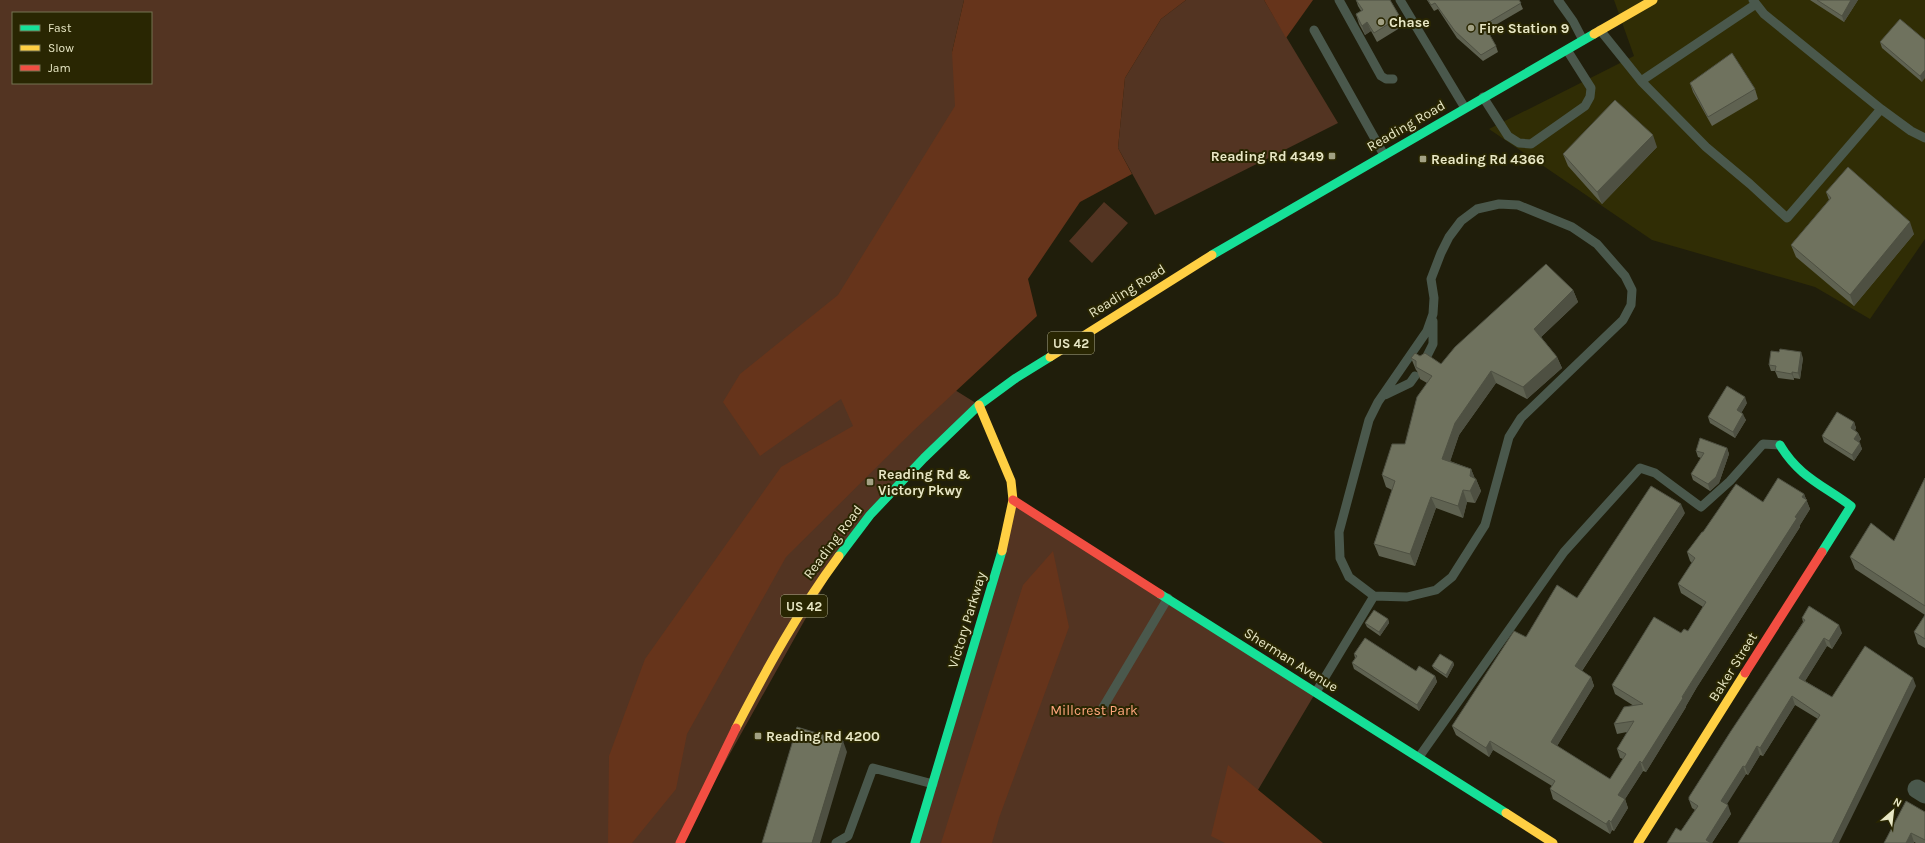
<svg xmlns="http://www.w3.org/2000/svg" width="1925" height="843" font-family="Karla,sans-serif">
	<rect width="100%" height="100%" fill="#201e0b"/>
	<path fill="#302d05" d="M1614 0H1925V239L1870 319 1815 287 1652 240 1489 129 1634 56Z"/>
	<path fill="#533422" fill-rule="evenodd" d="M0 0H964L952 52 989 150 894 352 979 405 845 548 680 843H0ZM13 13H151V83H13Z
		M1186 0H1264L1338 123 1155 215 1118 148 1125 78 1161 19Z
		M1104 202 1128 223 1092 263 1069 241Z
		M1013 500 1316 692 1236 827 1260 843H915Z"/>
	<path fill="#66341b" d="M964 0H1186L1161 19 1125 78 1118 148 1132 174 1080 202 1028 279 1037 316 914 430 786 557 687 734 676 789 632 843H608L609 756 645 659 781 467 853 426 841 399 760 456 723 402 740 374 838 295 955 106 952 52Z
		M1264 0H1313L1286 38Z
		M1053 551 1069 627 999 818 992 843H941L1023 585Z
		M1228 765 1323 843H1225L1211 836Z"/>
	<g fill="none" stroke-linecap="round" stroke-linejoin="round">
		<path stroke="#4a584c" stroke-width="9" d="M1339 0 1381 76 1386 79H1393
			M1400 0 1465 108
			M1558 0 1573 21 1583 40
			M1314 30 1384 155
			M1600 30 1641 81 1706 147 1750 184 1787 218 1881 109 1764 14 1753 0
			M1641 81 1756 4
			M1483 97 1508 136 1519 143 1531 144 1585 106 1590 97 1591 88 1567 50
			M1881 109 1911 131 1925 138
			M1499 204 1518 205 1572 227 1597 244 1625 276 1632 290 1631 305 1623 320 1521 418 1509 437 1485 525 1452 577 1436 590 1407 597 1374 596 1349 577 1340 558 1339 532 1369 420 1378 402 1427 331 1433 314 1434 298 1431 279 1441 253 1449 237 1461 221 1477 209Z
			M1424 362 1433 344V321
			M1385 395 1410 383 1415 376
			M1316 692 1374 596
			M1099 714 1168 598
			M1419 757 1564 552 1640 468 1655 473 1701 507 1730 481 1763 444 1780 445
			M836 843 848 836 873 768 933 784"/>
		<path stroke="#4a584c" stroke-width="19" d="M1917 789 1925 794"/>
		<path stroke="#16e098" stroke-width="9" d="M1212 255 1594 34
			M1780 445C1799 477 1823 485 1851 506L1822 552
			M839 556 870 515 924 458 979 405 1016 378 1050 357
			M1160 594 1506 813
			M915 843 1002 551"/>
		<path stroke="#ffcf43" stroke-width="9" d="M1594 34 1653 0
			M1050 357 1212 255
			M979 405 1011 481 1013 500 1002 551
			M736 728C767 668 799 610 839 556
			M1506 813 1553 843
			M1638 843 1745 673"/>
		<path stroke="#f24e42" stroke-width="9" d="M1013 500 1160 594
			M1745 673 1822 552
			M680 843 736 728"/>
	</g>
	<path fill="#5f6251" d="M1356 0H1390L1400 17 1403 26 1377 42 1371 31 1365 35 1359 24 1356 14 1361 11 1358 6Z
		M1427 0H1519L1523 9 1487 30 1496 46 1498 52 1483 61 1457 38 1438 9 1434 11Z
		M1810 0H1858L1844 22Z
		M1925 40 1922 82 1882 48 1880 42Z
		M1690 83 1755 89 1758 99 1712 126 1693 92Z
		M1657 147 1602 204 1568 166 1563 154Z
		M1826 192 1914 234 1854 306 1796 257 1791 245 1829 200Z
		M1573 290 1578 302 1541 337 1557 357 1562 368 1527 399 1496 383 1459 435 1450 461 1471 469 1475 479H1476L1481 491 1475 503 1467 502 1463 518 1436 508 1415 566 1379 556 1374 544 1392 490 1386 487 1382 475 1405 444 1427 383 1420 379 1417 371 1416 370 1411 358 1420 356 1441 364Z
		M1803 358 1800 379 1794 378V380L1778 378 1775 371H1771L1769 365Z
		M1747 403 1741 413 1746 420 1735 438 1710 423 1708 417Z
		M1854 422 1856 428 1855 430 1858 433 1861 439 1859 442 1862 449 1854 461 1824 442 1822 436Z
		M1727 448 1729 454 1719 483 1710 491 1693 480 1691 474 1701 458 1698 457 1696 451Z
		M1925 478V615L1855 569 1850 557 1894 541Z
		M1804 494 1810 509 1800 525V527L1697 687 1686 706V707L1646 772 1643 771 1625 799 1628 808 1614 831 1612 830 1610 834 1553 799 1550 789 1552 786 1493 750 1489 757 1456 735 1452 726 1526 637 1577 598 1685 513 1582 671 1591 677 1594 686 1557 746 1610 779 1623 759 1620 758 1617 749 1627 732 1617 734 1614 724 1634 706 1615 694 1612 685 1681 633 1688 631 1703 607 1681 593 1678 584 1692 563 1690 561 1687 552 1703 532 1763 502Z
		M1925 615V648L1918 644 1914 632Z
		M1802 618 1842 633 1832 649 1827 646 1805 681 1832 697 1916 686 1818 719 1795 705 1763 756 1760 755 1748 775 1746 774 1726 804 1731 814 1712 843H1667L1681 831 1695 810 1692 808 1689 800 1803 622Z
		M1388 619 1389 623 1380 636 1367 627 1365 623Z
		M1354 654 1435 676 1437 682 1419 711 1354 669 1352 663 1355 658Z
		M1453 662 1454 665 1447 678 1434 669 1432 666Z
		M1925 812V843H1916L1914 842 1884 843Z"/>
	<path fill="#4e5042" d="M1851 0H1858L1844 22 1842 16Z
		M1367 22 1371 31 1365 35 1362 26Z
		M1925 70V78L1922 82 1920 76Z
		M1653 135 1657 147 1602 204 1597 192Z
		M1910 222 1914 234 1854 306 1850 295Z
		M1573 290 1578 302 1538 340 1534 329Z
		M1801 352 1803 358 1800 379 1798 373Z
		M1557 357 1562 368 1527 399 1523 387Z
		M1491 371 1496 383 1459 435 1447 471 1442 459 1455 423Z
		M1792 372 1794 378V380L1792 374Z
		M1745 397 1747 403 1739 417 1737 410Z
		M1743 414 1746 420 1735 438 1733 432Z
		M1854 422 1856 428 1853 434 1851 428Z
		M1858 433 1861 439 1857 445 1854 439Z
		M1860 443 1862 449 1854 461 1852 455Z
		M1727 448 1729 454 1719 483 1710 491 1708 484Z
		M1471 469 1476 481V479L1481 491 1475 503 1470 491V476Z
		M1463 490 1467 502 1463 518 1458 506Z
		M1804 494 1810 509 1800 525V527L1697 687 1686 706V707L1646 772 1642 763 1694 678 1795 517 1802 497Z
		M1431 497 1436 508 1415 566 1410 554Z
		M1681 504 1685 513 1579 675 1575 666Z
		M1388 619 1389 623 1380 636 1379 632Z
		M1839 625 1842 633 1832 649 1829 641Z
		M1824 638 1827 646 1802 686 1799 678Z
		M1453 662 1454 665 1447 678 1446 675Z
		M1435 676 1437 682 1419 711 1417 705Z
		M1591 677 1594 686 1554 751 1551 742Z
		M1913 678 1916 686 1839 843H1832Z
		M1792 696 1795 705 1763 756 1760 748Z
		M843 741 847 752 820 843H812Z
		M1490 741 1493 750 1489 757 1486 748Z
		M1757 746 1760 755 1748 775 1745 767Z
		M1640 761 1643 771 1625 799 1628 808 1614 831 1611 822 1618 795Z
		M1743 766 1746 774 1724 809 1721 801Z
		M1728 805 1731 814 1712 843H1707L1706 840Z
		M1609 820 1612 830 1610 834 1606 824Z
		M1911 833 1914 842V843H1906Z"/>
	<path fill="#6f725e" stroke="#4e5042" d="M1356 0H1390L1400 17 1374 33 1367 22 1362 26 1356 14 1363 10Z
		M1428 0H1519L1521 3 1484 25 1496 46 1481 55 1455 31 1435 3 1431 5Z
		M1817 0H1851L1842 16Z
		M1900 19 1925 40V70L1920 76 1880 42Z
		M1732 53 1755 89 1708 117 1690 83Z
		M1615 100 1653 135 1597 192 1563 154Z
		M1848 167 1910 222 1850 295 1791 245 1831 198 1826 192Z
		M1546 264 1573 290 1534 329 1557 357 1523 387 1491 371 1455 423 1442 459 1471 469 1470 476 1476 479 1470 491 1463 490 1458 506 1431 497 1410 554 1374 544 1395 481 1382 475 1392 444H1405L1417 397 1432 376 1416 367V361L1411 358 1415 353 1420 356 1425 353 1441 364 1455 347Z
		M1780 349 1801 352 1798 373 1792 372V374L1775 371 1776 366 1769 365 1771 351 1779 352Z
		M1727 386 1745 397 1737 410 1743 414 1733 432 1708 417Z
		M1837 412 1854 422 1851 428 1858 433 1854 439 1860 443 1852 455 1822 436Z
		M1700 438 1727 448 1716 477 1708 484 1691 474 1704 453 1696 451Z
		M1778 478 1804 494 1802 497 1807 500 1795 517 1797 518 1694 678 1682 697 1683 698 1642 763 1640 761 1618 795 1625 799 1611 822 1609 820 1606 824 1550 789 1555 781 1490 741 1486 748 1452 726 1514 631 1526 637 1557 585 1577 598 1651 486 1681 504 1575 666 1591 677 1551 742 1610 779 1626 754 1617 749 1634 721 1614 724 1624 707 1643 704 1612 685 1654 617 1681 633 1684 629 1688 631 1706 602 1678 584 1695 558 1687 552 1702 532H1703L1736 484 1763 502Z
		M1925 478V606L1850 557 1871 523 1894 541Z
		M1809 606 1839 625 1829 641 1824 638 1799 678 1832 697 1865 646 1913 678 1832 843H1738L1820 715 1792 696 1760 748 1757 746 1745 767 1743 766 1721 801 1728 805 1706 840 1711 843H1667L1676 828 1681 831 1698 806 1689 800V797L1731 731 1805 620 1802 618Z
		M1374 610 1388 619 1379 632 1365 623Z
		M1925 615V639L1914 632Z
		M1365 638 1416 671 1419 666 1435 676 1417 705 1352 663 1357 656 1354 654Z
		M1440 654 1453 662 1446 675 1432 666Z
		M797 727 843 741 812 843H762Z
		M1906 801 1925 812V840L1911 833 1906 843H1884Z"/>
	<g fill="#a2a184" stroke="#292602" stroke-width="1.5">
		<circle cx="1381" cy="22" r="4"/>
		<circle cx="1471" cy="28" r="4"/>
		<rect x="1328" y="152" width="8" height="8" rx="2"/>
		<rect x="1419" y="155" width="8" height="8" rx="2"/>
		<rect x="866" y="478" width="8" height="8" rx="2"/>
		<rect x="754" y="732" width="8" height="8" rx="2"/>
	</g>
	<g text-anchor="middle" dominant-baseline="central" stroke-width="4" stroke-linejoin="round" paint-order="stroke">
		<g fill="#292602" stroke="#afad8a" stroke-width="1">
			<rect x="1048" y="332" width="46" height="22" rx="3"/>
			<rect x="781" y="595" width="46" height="22" rx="3"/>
		</g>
		<g font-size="13" font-weight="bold" fill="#e8e7c5">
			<text x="1071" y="343">US 42</text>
			<text x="804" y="606">US 42</text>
		</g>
		<g font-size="14" font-weight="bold" fill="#e8e7c5" stroke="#292602" text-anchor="start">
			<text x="1389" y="22">Chase</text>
			<text x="1479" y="28">Fire Station 9</text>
			<text x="1324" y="156" text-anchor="end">Reading Rd 4349</text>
			<text x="1431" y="159">Reading Rd 4366</text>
			<text x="878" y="474">Reading Rd &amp;<tspan x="878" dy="16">Victory Pkwy</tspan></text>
			<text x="766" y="736">Reading Rd 4200</text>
		</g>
		<g font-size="14" fill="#e8e7c5" stroke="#292602">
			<text transform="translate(1406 126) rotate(-30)">Reading Road</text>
			<text transform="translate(1127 291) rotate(-32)">Reading Road</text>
			<text transform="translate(833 542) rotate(-53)">Reading Road</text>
			<text transform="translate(967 620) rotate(-73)">Victory Parkway</text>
			<text transform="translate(1291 660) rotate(32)">Sherman Avenue</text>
			<text transform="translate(1733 667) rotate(-58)">Baker Street</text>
		</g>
		<g font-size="14" fill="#ffa67d" stroke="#292602">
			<text x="1094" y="710">Millcrest Park</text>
		</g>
	</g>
	<rect x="12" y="12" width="140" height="72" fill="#292602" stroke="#757350"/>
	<rect x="20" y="25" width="20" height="6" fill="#16e098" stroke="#757350"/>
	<text x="48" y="32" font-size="12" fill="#e8e7c5">Fast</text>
	<rect x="20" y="45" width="20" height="6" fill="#ffcf43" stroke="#757350"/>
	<text x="48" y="52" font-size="12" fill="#e8e7c5">Slow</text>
	<rect x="20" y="65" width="20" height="6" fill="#f24e42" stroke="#757350"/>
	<text x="48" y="72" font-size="12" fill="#e8e7c5">Jam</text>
	<g transform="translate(1893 811) rotate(28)" stroke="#292602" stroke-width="3" paint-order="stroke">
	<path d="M0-3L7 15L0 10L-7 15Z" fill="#e8e7c5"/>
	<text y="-6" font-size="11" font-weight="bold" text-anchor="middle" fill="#e8e7c5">N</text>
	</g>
</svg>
